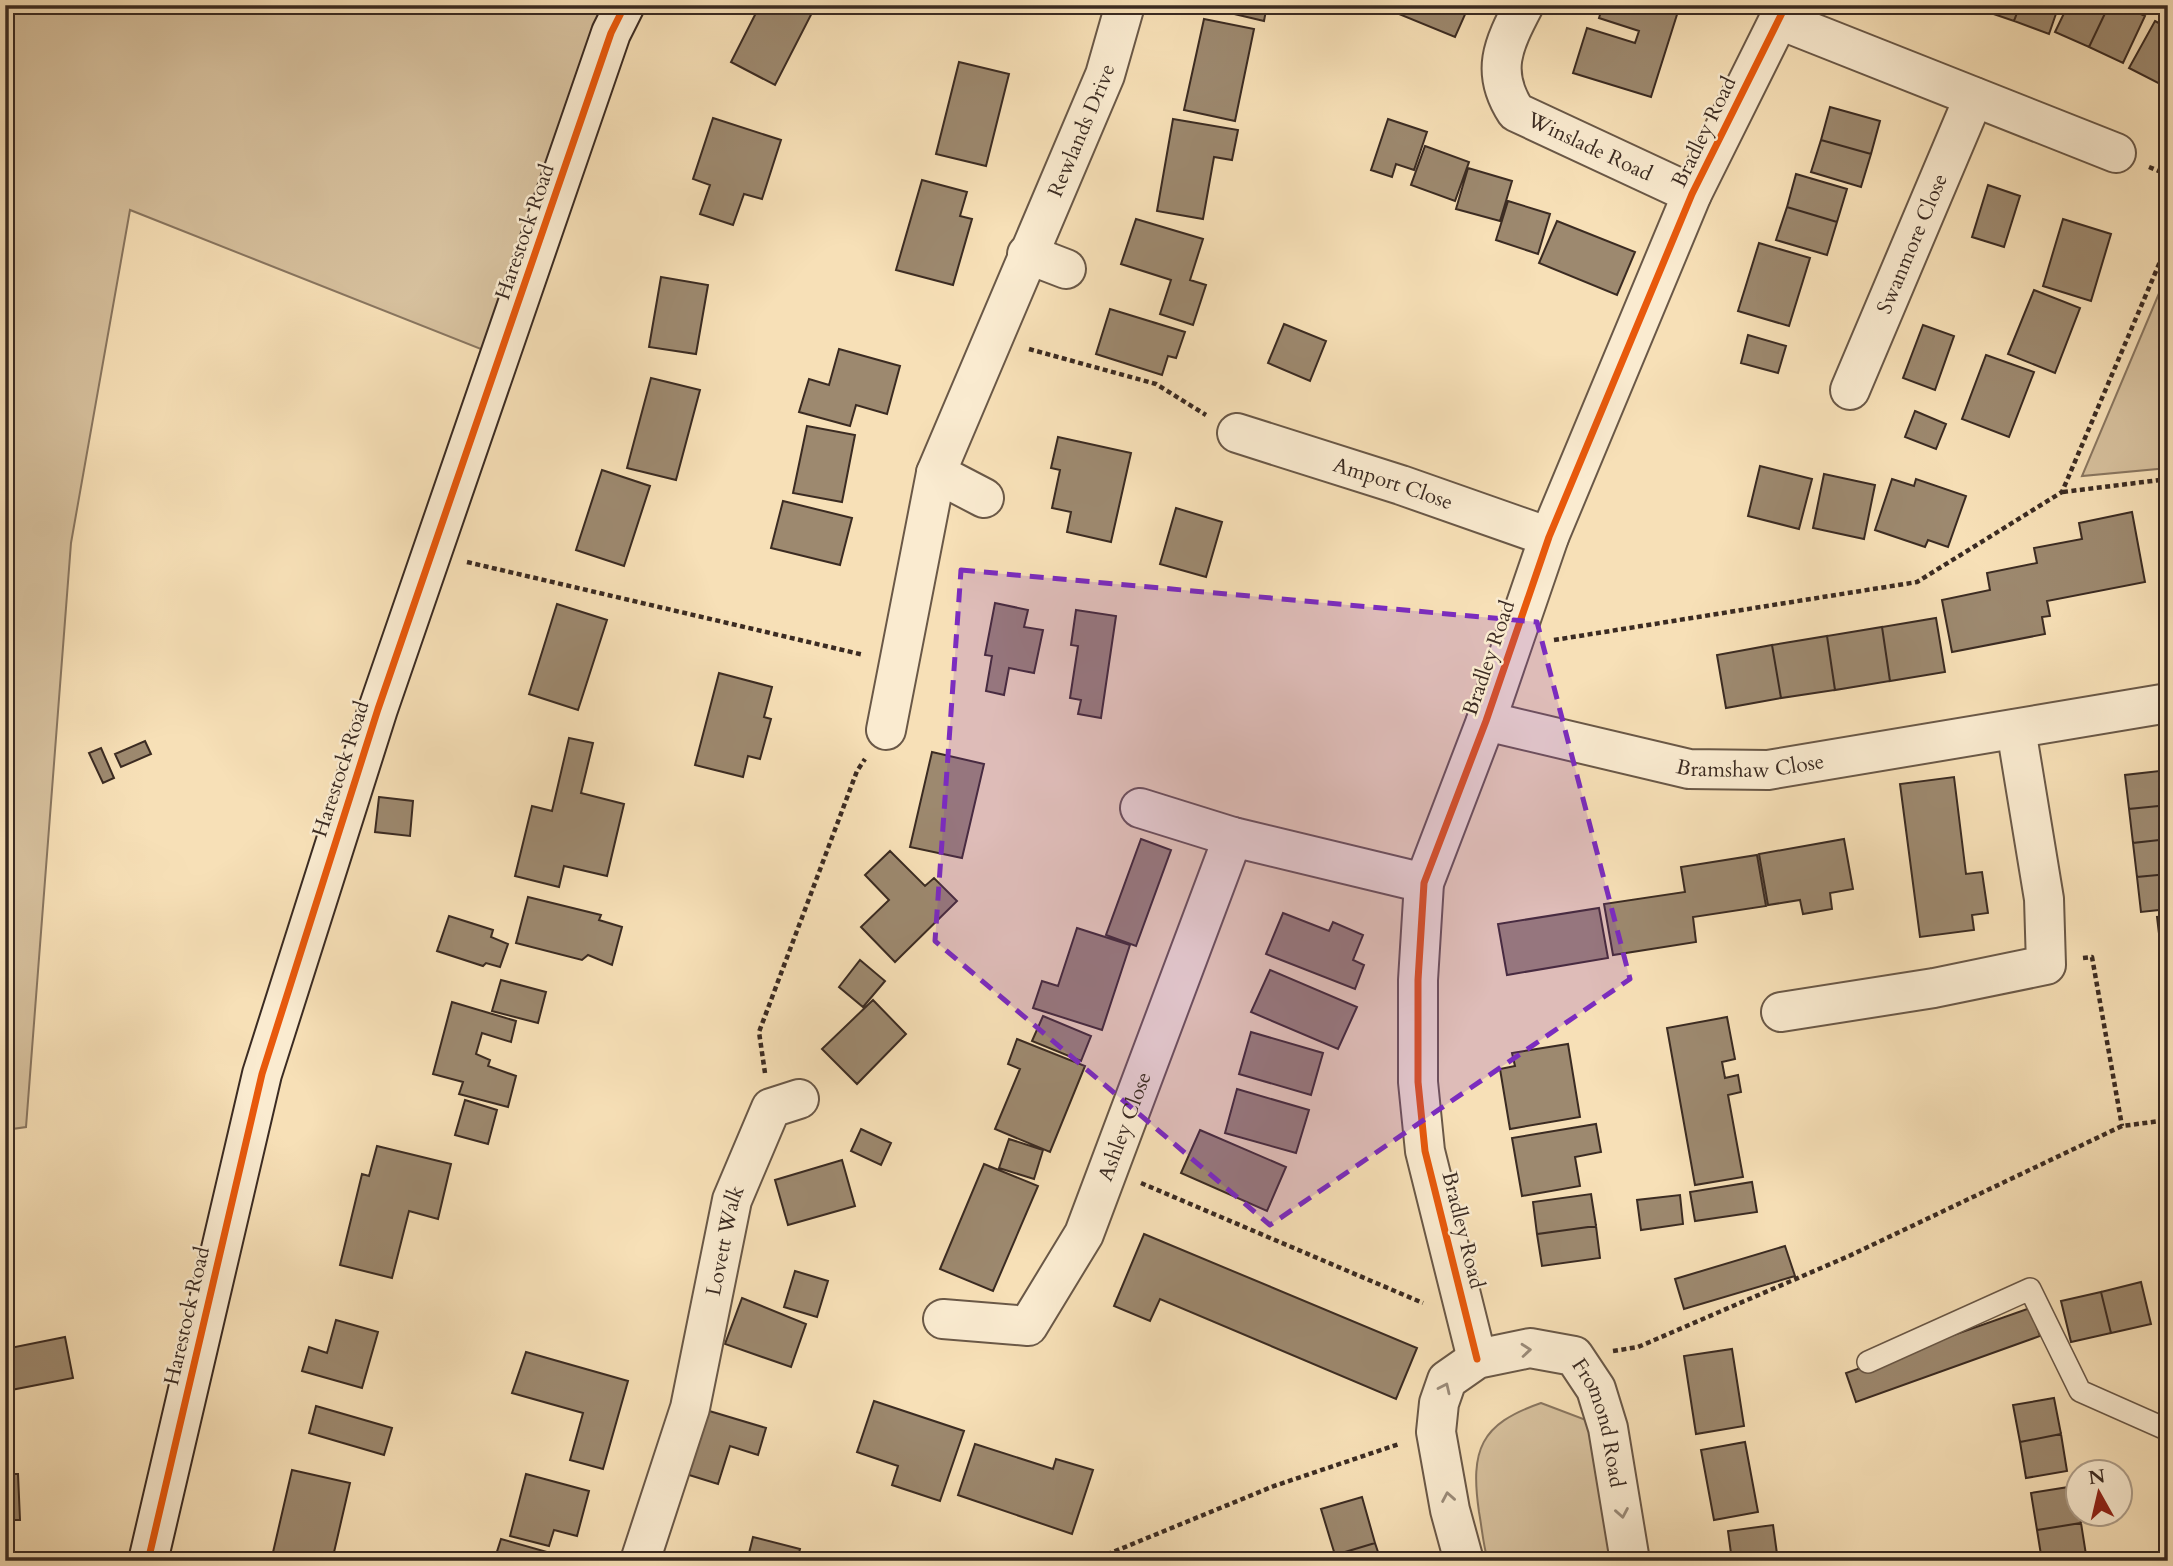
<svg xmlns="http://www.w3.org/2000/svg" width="2173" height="1566" font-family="Cardo,serif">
	<rect width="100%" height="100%" fill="#f7e0b7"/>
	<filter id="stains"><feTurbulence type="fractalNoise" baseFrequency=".00286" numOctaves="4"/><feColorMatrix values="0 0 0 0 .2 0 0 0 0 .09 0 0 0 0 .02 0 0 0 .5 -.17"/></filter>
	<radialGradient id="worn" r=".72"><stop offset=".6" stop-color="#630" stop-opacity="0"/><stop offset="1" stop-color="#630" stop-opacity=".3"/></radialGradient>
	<path fill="#d7c19e" stroke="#897660" stroke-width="2" d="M5 5H625L501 357 130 210 71 543 26 1127 5 1130Z
		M2168 272V468L2082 476Z
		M1541 1403 1586 1420 1594 1438 1611 1561H1488C1483 1545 1482 1528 1479 1512 1470 1450 1480 1424 1541 1403Z"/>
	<path fill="#9d896f" stroke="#3b2b22" stroke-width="2" d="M760 5H816L775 85 731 62Z
		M1214 5H1267L1264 21 1213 9Z
		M1397 5H1459L1467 10 1455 37 1394 12Z
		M1603 5H1680L1651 97 1573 73 1587 28 1635 43 1639 31 1599 18Z
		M1980 5H2020L2014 21 1979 9Z
		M2020 5H2059L2049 34 2014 21Z
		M2068 5H2109L2089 47 2055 32Z
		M2109 5H2122L2145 16 2123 63 2089 47Z
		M1204 19 1254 29 1235 121 1184 110Z
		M2155 21 2168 28V79L2164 86 2129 68Z
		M959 62 1009 74 986 166 936 154Z
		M1830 107 1880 121 1871 154 1821 140Z
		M713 118 781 140 762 199 744 194 733 225 700 214 710 185 693 179Z
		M1173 119 1238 130 1232 160 1214 157 1203 219 1157 211Z
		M1388 119 1427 132 1414 170 1396 164 1392 177 1371 170Z
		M1821 140 1871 154 1861 187 1811 172Z
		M1425 146 1469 162 1455 201 1411 185Z
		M1468 168 1512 181 1500 221 1456 209Z
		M1796 174 1847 189 1837 222 1787 207Z
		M922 180 967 192 960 216 972 219 953 285 896 270Z
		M1988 185 2020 196 2004 247 1972 237Z
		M1508 201 1550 214 1538 254 1496 240Z
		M1787 207 1837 222 1827 255 1776 240Z
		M1136 219 1203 239 1190 280 1206 285 1193 325 1160 314 1171 280 1121 264Z
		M2063 219 2111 234 2091 301 2043 286Z
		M1557 221 1635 252 1617 295 1539 263Z
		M1759 243 1810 258 1789 326 1738 311Z
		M661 277 708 285 696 354 649 347Z
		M2034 290 2080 308 2055 373 2008 354Z
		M1110 309 1185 332 1176 358 1168 356 1162 375 1096 354Z
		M1284 324 1326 341 1310 381 1268 363Z
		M1923 325 1954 336 1935 390 1903 378Z
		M1748 335 1786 346 1778 373 1741 363Z
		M839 349 900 366 887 414 856 405 850 426 799 412 809 379 829 385Z
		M1986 355 2034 372 2009 437 1962 419Z
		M651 378 700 390 676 480 627 468Z
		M1915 411 1946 424 1936 449 1905 437Z
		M807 426 855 435 842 502 793 493Z
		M1058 437 1131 453 1111 542 1067 532 1071 512 1052 508 1060 470 1051 468Z
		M1760 466 1812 479 1799 529 1748 516Z
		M602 470 650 486 624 566 576 550Z
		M1824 474 1875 485 1864 539 1813 528Z
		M1892 479 1914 486 1916 479 1966 496 1948 547 1928 540 1925 547 1875 530Z
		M783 501 852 518 840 565 771 548Z
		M1176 508 1222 522 1206 577 1160 564Z
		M2132 512 2145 582 2047 601 2050 616 2042 617 2045 634 1952 652 1942 600 1990 590 1987 573 2037 563 2034 548 2082 539 2079 523Z
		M995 603 1028 610 1024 627 1043 630 1034 673 1009 668 1004 695 986 691 992 656 985 655Z
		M557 604 607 620 578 710 529 694Z
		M1076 610 1116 616 1101 718 1078 714 1081 700 1070 698 1078 646 1071 645Z
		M1936 618 1945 672 1890 681 1882 627Z
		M1882 627 1890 681 1835 690 1827 636Z
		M1827 636 1835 690 1781 698 1772 645Z
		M1772 645 1781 698 1726 708 1717 655Z
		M719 673 772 687 764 717 771 719 760 759 748 756 743 777 695 765Z
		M569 738 593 743 581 793 624 804 607 876 564 866 559 887 515 876 532 806 552 811Z
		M145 741 151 754 121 767 115 754Z
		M101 748 114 778 103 783 89 753Z
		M932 752 984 764 962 858 910 847Z
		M2168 770V805L2129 809 2125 775Z
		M1954 777 1966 874 1982 872 1988 913 1972 915 1974 930 1920 937 1900 784Z
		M379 797 413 801 410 836 375 832Z
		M2168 805V839L2133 843 2129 809Z
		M1141 839 1171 850 1136 946 1106 935Z
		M1844 839 1853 889 1830 893 1832 909 1803 914 1800 900 1768 905 1759 854Z
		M2168 839V874L2137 877 2133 843Z
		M890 851 925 886 934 878 957 901 895 962 861 927 889 900 865 875Z
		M1757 855 1766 906 1693 917 1696 942 1613 955 1604 904 1685 892 1681 867Z
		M2168 874V909L2141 912 2137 877Z
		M528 897 601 915 599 920 622 927 612 965 588 955 582 960 516 943Z
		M1599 908 1608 958 1507 975 1498 924Z
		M1283 913 1329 931 1333 922 1363 935 1353 960 1364 965 1355 989 1266 954Z
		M449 916 493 930 491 937 508 944 500 967 486 963 483 966 437 951Z
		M2168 916V1009L2157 917Z
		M1077 928 1130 945 1102 1030 1033 1008 1042 981 1058 986Z
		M860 960 885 981 863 1007 839 987Z
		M1270 970 1357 1007 1338 1049 1251 1012Z
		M501 980 546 992 538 1023 492 1011Z
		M873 1000 906 1034 857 1084 822 1049Z
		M452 1002 516 1021 511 1042 482 1033 476 1054 490 1060 488 1066 516 1076 508 1107 459 1094 463 1082 433 1074Z
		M1043 1016 1091 1036 1081 1061 1032 1041Z
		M1727 1017 1735 1059 1722 1062 1725 1078 1738 1075 1741 1092 1728 1095 1743 1177 1695 1185 1667 1028Z
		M1251 1032 1323 1053 1311 1095 1239 1074Z
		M1017 1039 1085 1066 1050 1152 995 1129 1020 1069 1008 1064Z
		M1568 1044 1580 1117 1510 1129 1500 1069 1515 1066 1512 1053Z
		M1237 1089 1309 1110 1296 1153 1225 1133Z
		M465 1100 497 1110 488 1144 455 1135Z
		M1596 1124 1601 1152 1575 1157 1580 1186 1522 1196 1512 1138Z
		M861 1129 891 1143 881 1165 851 1151Z
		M1200 1130 1286 1167 1267 1211 1181 1173Z
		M1009 1139 1043 1150 1034 1179 999 1168Z
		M377 1146 451 1164 438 1219 409 1211 392 1278 340 1265 362 1174 369 1176Z
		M842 1160 855 1206 788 1225 775 1180Z
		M984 1164 1038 1186 993 1291 940 1269Z
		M1752 1182 1757 1212 1695 1221 1690 1192Z
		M1591 1194 1596 1226 1537 1234 1533 1202Z
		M1680 1195 1683 1224 1641 1230 1637 1200Z
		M1596 1226 1600 1258 1542 1266 1537 1234Z
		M1144 1234 1417 1348 1396 1399 1160 1299 1150 1321 1114 1306Z
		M1785 1246 1795 1276 1684 1309 1675 1279Z
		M795 1271 828 1281 817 1317 784 1307Z
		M2141 1282 2151 1324 2111 1333 2101 1292Z
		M2101 1292 2111 1333 2071 1342 2061 1301Z
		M742 1298 806 1324 791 1367 725 1344Z
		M2030 1308 2040 1336 1856 1402 1846 1373Z
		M336 1320 378 1332 362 1388 302 1371 309 1347 327 1353Z
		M65 1337 73 1378 11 1390 10 1386 5 1387V1349Z
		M1732 1349 1744 1426 1696 1434 1684 1356Z
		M526 1352 628 1381 603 1469 570 1460 583 1413 512 1393Z
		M2054 1398 2061 1434 2020 1442 2013 1405Z
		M874 1401 964 1431 940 1501 892 1485 898 1466 857 1452Z
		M316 1406 392 1428 384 1455 309 1433Z
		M706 1410 766 1428 758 1455 730 1446 718 1484 686 1474Z
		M2061 1434 2067 1471 2026 1478 2020 1442Z
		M1745 1442 1758 1512 1714 1520 1701 1450Z
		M975 1444 1053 1469 1056 1459 1093 1470 1072 1534 958 1495Z
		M292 1470 350 1483 332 1561H271Z
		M5 1474H18L20 1520H5Z
		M526 1474 589 1491 577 1536 554 1530 549 1546 510 1536Z
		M2075 1486 2081 1523 2037 1530 2031 1493Z
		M1362 1497 1375 1543 1335 1555 1321 1509Z
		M2081 1523 2087 1561H2042L2037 1530Z
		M1773 1525 1778 1561H1732L1728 1531Z
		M753 1537 800 1549 797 1561H747Z
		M501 1539 561 1556 560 1561H494Z
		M1375 1543 1381 1561H1337L1335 1555Z"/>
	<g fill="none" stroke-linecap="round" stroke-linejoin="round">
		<defs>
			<path id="lane" d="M1868 1362 2030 1289 2080 1391 2168 1430"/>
			<g id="street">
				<path id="s1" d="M1524 5C1503 45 1490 72 1516 112L1692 194"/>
				<path d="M1780 20 2116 153"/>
				<path d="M1027 254 1066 269"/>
				<path id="s2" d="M1850 390 1974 97"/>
				<path id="s3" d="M1237 433 1401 485 1549 537"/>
				<path d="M936 473 984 498"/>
				<path id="s4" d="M1486 721 1689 769 1768 770 2168 703"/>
				<path id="s5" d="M886 730 936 473 1105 75 1125 5"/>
				<path d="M1140 808 1233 837 1424 883"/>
				<path d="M1781 1012 1934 988 2046 965 2044 899 2016 729"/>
				<path id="s6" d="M943 1319 1028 1326 1084 1234 1233 837"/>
				<path d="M1477 1359 1425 1151 1418 1082V980L1424 883 1486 721 1549 537 1692 194 1786 5"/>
				<path id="s7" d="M640 1561 690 1408 732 1200 771 1108 799 1099"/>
				<path id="s8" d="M1464 1561 1450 1510 1436 1432 1439 1403 1447 1380 1477 1359 1530 1348 1574 1356 1596 1389 1608 1428 1630 1561"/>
			</g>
			<path id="secondary" d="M148 1561 262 1074 378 709 611 33 625 5"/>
		</defs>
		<use href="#lane" stroke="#6a5847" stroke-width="24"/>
		<use href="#street" stroke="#6a5847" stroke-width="42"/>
		<use href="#secondary" stroke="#3b2b22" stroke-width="42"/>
		<path stroke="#3b2b22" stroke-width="4.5" stroke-dasharray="5 3.5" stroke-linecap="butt" d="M2149 167 2168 175
			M1029 349 1156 384 1206 415
			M2063 492 2168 479
			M467 562 864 655
			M1554 640 1917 582 2062 492 2168 243
			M2083 958 2092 957 2122 1126
			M765 1073 759 1032 857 771 865 759
			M1141 1183 1423 1303
			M1613 1351 1638 1347 1849 1256 2122 1126 2168 1120
			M1091 1561 1274 1486 1399 1444"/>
		<use href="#lane" stroke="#faebd0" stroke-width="21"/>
		<use href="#street" stroke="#faebd0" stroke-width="38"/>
		<use href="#secondary" stroke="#faebd0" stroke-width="38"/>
		<defs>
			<path id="cycleway" d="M1477 1359 1425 1151 1418 1082V980L1424 883 1486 721 1549 537 1692 194 1786 5
				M148 1561 262 1074 378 709 611 33 625 5"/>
		</defs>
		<use href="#cycleway" stroke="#faebd0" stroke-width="11"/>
		<use href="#cycleway" stroke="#e8590c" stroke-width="7"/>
	</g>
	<defs><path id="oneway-chevron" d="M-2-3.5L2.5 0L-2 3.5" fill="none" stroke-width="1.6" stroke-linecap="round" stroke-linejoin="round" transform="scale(1.75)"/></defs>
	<g stroke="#9a8b79">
		<use href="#oneway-chevron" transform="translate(1526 1350) rotate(-5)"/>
		<use href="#oneway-chevron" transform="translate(1445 1388) rotate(-65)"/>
		<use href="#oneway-chevron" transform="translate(1448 1497) rotate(-100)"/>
		<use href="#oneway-chevron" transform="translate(1622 1513) rotate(80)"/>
	</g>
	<path fill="#7b2cbf" fill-opacity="0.2" stroke="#7b2cbf" stroke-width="5" stroke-dasharray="14 9" stroke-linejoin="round" d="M961 570 1537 622 1630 979 1270 1225 935 941Z"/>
	<g text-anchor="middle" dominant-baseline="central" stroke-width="5" stroke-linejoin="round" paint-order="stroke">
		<g font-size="21" fill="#3b2b22" stroke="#faebd0">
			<text stroke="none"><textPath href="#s5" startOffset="634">Rewlands Drive</textPath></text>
			<text transform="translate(1704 132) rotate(-64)">Bradley Road</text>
			<text stroke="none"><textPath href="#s1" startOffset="196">Winslade Road</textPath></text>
			<text transform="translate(525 232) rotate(-71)">Harestock Road</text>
			<text stroke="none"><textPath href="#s2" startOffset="159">Swanmore Close</textPath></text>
			<text stroke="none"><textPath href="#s3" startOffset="164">Amport Close</textPath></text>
			<text transform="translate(1489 658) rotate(-71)">Bradley Road</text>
			<text stroke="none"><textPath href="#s4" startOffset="270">Bramshaw Close</textPath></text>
			<text transform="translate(341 769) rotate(-72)">Harestock Road</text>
			<text stroke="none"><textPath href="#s6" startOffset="308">Ashley Close</textPath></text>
			<text transform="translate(1463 1230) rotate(76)">Bradley Road</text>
			<text stroke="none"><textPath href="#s7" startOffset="332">Lovett Walk</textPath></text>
			<text transform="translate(187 1316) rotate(-77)">Harestock Road</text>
			<text stroke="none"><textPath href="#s8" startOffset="394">Fromond Road</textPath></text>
		</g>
	</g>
	<rect width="2173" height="1566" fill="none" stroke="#f7e0b7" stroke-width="28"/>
	<rect x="7" y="7" width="2159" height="1552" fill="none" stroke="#3b2b22" stroke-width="3.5"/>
	<rect x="14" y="14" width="2145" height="1538" fill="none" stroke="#3b2b22" stroke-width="2"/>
	<g transform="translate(2099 1493) rotate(352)"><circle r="33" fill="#faebd0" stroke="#ae9e8a" stroke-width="2"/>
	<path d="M0-5L12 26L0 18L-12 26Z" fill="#8f2418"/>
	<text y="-10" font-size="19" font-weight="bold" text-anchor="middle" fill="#3b2b22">N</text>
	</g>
	<rect width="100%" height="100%" filter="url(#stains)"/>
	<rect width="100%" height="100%" fill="url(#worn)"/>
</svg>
